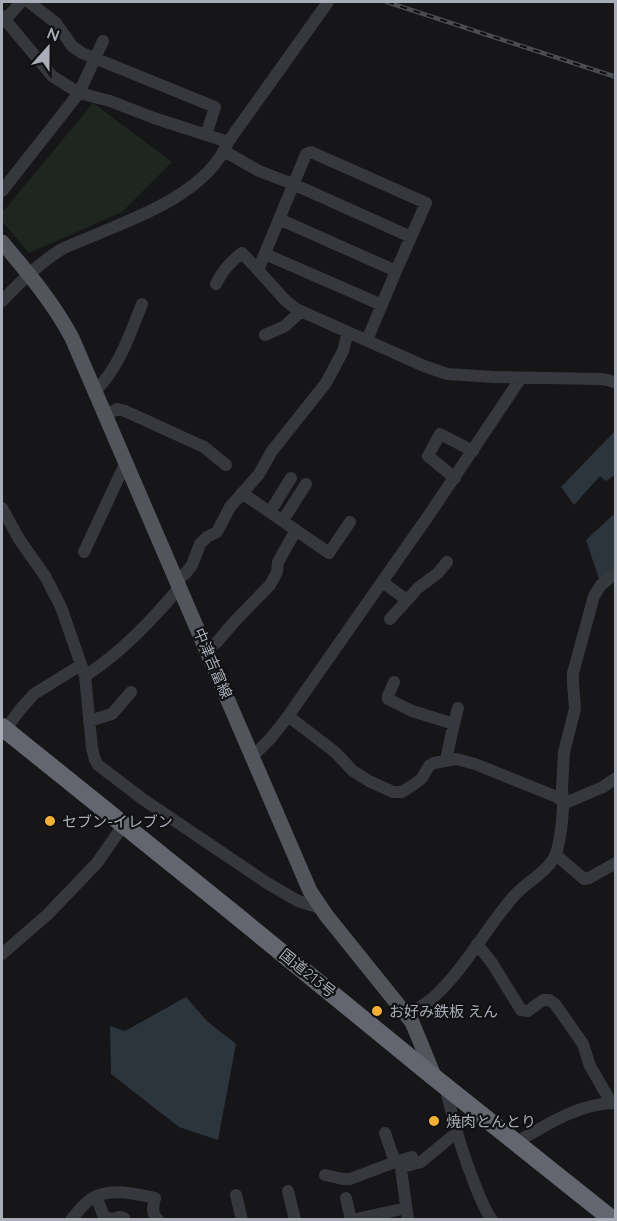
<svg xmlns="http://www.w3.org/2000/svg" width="617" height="1221" font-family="Quicksand,'Noto Sans JP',sans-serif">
	<rect width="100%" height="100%" fill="#161618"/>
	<path fill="#1e261f" d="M93 103 172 162 122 212 29 253 2 221V213Z"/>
	<path fill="#2c353c" d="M615 431V475L606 481 600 476 574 505 561 487Z
		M615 513V569L600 582 586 540Z
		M186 997 207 1021 236 1044 218 1140 179 1127 111 1074 110 1026 125 1031Z"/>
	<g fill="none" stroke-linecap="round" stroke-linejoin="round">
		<path stroke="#37383d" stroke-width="12" d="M29 2 56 23 72 46 82 53 215 107 206 135
			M2 16 52 76 79 93 2 191
			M5 20 21 2
			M103 41 79 93 110 101 154 118 228 142
			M224 151 259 171 293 184 411 237
			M279 219 396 271
			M265 254 382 305
			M216 284C222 271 230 262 242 253L258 270
			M2 301C20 282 39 263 62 249 114 225 205 200 228 142L328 2
			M265 335 285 326 301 311
			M367 340 396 271 426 203 311 152 306 154 258 270 285 300 296 309 424 366 447 374 495 377 600 379 608 380 616 383
			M95 391C119 368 130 334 142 304
			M106 415 117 409 125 411 204 447 226 465
			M455 478 428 456 440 434 473 451
			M242 493 329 553 350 522
			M2 508 19 539 45 576 61 607 85 676 92 748 95 760 98 765 144 800 267 883 298 901 320 908
			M270 512 291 478
			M283 520 306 484
			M84 552 126 462
			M616 573 601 585 594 596 573 673V683L575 709 564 752 562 788 563 804 603 787 616 778
			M177 580 185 574 192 565 200 544 207 537 217 532 230 507 259 474 272 451 326 383 343 351 348 332
			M382 582 407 600
			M390 619 418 588 438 573 447 562
			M207 649 217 642 235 621 270 585 277 572 278 562 296 530
			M85 676C122 652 152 620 180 587
			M394 682 388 696V699L412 711 454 724
			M288 716 335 752 353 771 369 781 393 792H402L416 783 422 778 429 766 434 763 456 759 475 764 557 797 562 801 563 804C563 816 560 847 554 858 545 874 526 882 514 896 487 927 467 965 437 994 428 1003 417 1009 407 1015
			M89 721 112 714 131 692
			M5 730 19 711 34 694 81 665
			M253 756 270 739 286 719 431 512 521 378
			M446 760 452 732 458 708
			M556 855 584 879 589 878 616 863
			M477 944 492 963 521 1010 528 1011 543 1000H549L555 1004 583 1044 590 1066 608 1097 610 1103
			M2 954 47 915 97 863 124 824
			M448 1088 447 1094C454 1125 463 1155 475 1185 480 1197 484 1209 492 1220
			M385 1133 395 1162
			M517 1142C547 1124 580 1103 616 1103
			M325 1175 343 1179H350L395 1162 412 1157
			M288 1191 295 1220
			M236 1195 242 1220
			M96 1196 104 1217 113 1219 119 1217 124 1218
			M346 1198 351 1220
			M71 1220C77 1213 83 1204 91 1199 110 1187 135 1194 155 1198 153 1207 151 1213 158 1220
			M352 1220 406 1208
			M408 1220 401 1169 406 1166 421 1162 456 1133"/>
		<path stroke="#53555c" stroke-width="15" d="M2 242C28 273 53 302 72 338L310 891 326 915 412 1022 435 1078"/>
		<path stroke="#63666e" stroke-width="18" d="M2 727 227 908 435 1078 613 1220"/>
		<defs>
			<path id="rail" d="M387 2 616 77"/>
		</defs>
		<use href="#rail" stroke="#4a4c52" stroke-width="4.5"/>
		<use href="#rail" stroke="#111113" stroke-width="2" stroke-dasharray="7" stroke-linecap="butt"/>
	</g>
	<g fill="#f2b134" stroke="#111113" stroke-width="2">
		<circle cx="50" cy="821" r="6"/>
		<circle cx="377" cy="1011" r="6"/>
		<circle cx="434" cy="1121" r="6"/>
	</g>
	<g text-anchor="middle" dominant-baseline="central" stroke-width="4.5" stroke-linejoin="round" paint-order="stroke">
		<g font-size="15" fill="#a8adb8" stroke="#111113">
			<text transform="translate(213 663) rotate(67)">中津吉富線</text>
			<text transform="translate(308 973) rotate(39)">国道213号</text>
		</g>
		<g font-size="15" fill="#a8adb8" stroke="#111113" text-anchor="start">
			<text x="62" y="821">セブン-イレブン</text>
			<text x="389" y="1011">お好み鉄板 えん</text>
			<text x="446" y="1121">焼肉とんとり</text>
		</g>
	</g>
	<rect width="617" height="1221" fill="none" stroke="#a8adb8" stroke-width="6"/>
	<g transform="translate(48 48) rotate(21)" stroke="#111113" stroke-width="4.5" paint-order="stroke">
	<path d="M0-4.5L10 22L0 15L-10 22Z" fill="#a8adb8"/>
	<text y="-9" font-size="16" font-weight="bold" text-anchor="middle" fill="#a8adb8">N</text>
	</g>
</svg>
